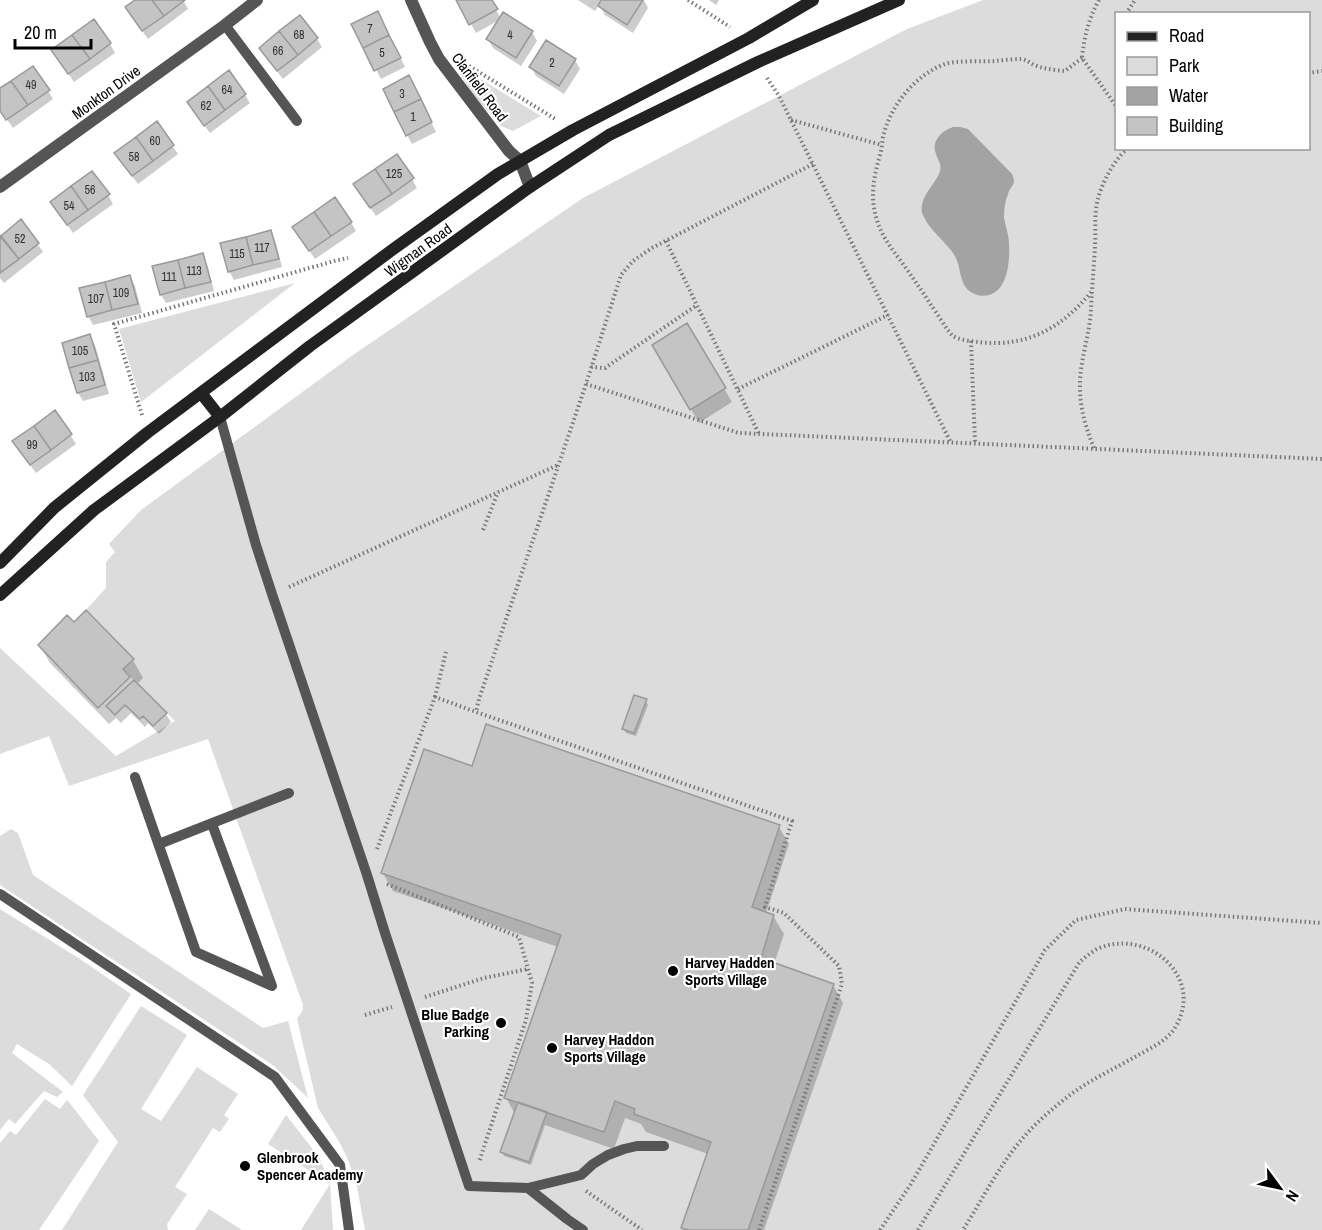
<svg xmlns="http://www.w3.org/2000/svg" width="1322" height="1230" font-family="'Archivo Narrow',sans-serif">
	<rect width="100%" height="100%" fill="#fff"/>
	<path fill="#dcdcdc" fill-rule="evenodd" d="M983 0H1322V1230H365L357 1187 349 1162 340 1143 318 1108 297 1019 303 1010V1005L208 739 69 786 49 736 0 754V648L116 756 175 721 123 669 134 659 86 610 106 588V562L115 552 109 544 141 510 353 355 583 198 907 29ZM1116 14H1308V148H1116Z
		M454 63 541 116 513 131 501 126 473 95Z
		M295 283 141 402 119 329Z
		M11 829 18 833 33 875 263 1028 288 1021 308 1098 274 1066 0 885V836Z
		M0 909 80 959 131 994 72 1086 49 1064 17 1044 12 1053 63 1092 57 1097 44 1091 15 1124 9 1119 0 1130Z
		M141 1006 187 1035 141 1109 161 1121 197 1067 238 1094 224 1115 229 1119 220 1132 213 1128 175 1187 187 1194 167 1224 168 1230H62L118 1142 83 1095Z
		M45 1099 60 1109 67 1100 69 1102 99 1141 39 1230H0V1143L10 1131 16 1135Z
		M286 1115 319 1157 330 1184 333 1230H301L330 1184 268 1144Z
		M209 1209 242 1230H195Z"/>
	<path fill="#a3a3a3" d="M953 127H960L968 129 1012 174C1017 186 1011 184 1008 194 1005 201 1004 209 1004 217 1005 226 1009 234 1009 244 1010 260 1008 290 989 295 982 297 974 295 968 290 959 281 961 267 955 256 947 243 934 234 926 221 926 220 922 214 922 213 919 196 937 183 940 171 942 164 938 161 936 154 931 141 941 131 953 127Z"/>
	<path fill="#0003" d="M138 0H183L188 9 148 39 132 16Z
		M458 0H491L501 19 532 32 537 41 521 66 493 48 488 39 501 19 476 33Z
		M578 0H644L648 8 633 33 605 15 599 5 595 11Z
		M709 0H719L716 5Z
		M382 21 405 67 381 79 353 25Z
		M317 39 322 47 283 79 266 57 261 48Z
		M110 44 115 53 74 82 58 59Z
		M575 60 580 69 564 94 536 76 531 67Z
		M414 86 436 132 412 144 407 135Z
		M0 90 48 91 53 99 13 128 0 110Z
		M245 95 250 103 210 133 194 111Z
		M157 124 178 154 138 184 121 162Z
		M412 179 417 188 376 216 360 193Z
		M108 195 113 204 73 233 57 211Z
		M21 221 43 252 4 283 0 278V238Z
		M351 222 356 231 315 259 299 236Z
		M270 232 275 240 282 267 234 280 229 271Z
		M202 255 207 264 214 291 166 303 161 295Z
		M130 277 135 286 142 313 93 325 88 316Z
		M687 325 732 402 699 423 654 345Z
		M90 336 95 345 109 394 83 401 78 393Z
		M55 412 76 444 36 473 19 450Z
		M40 646 133 660 143 678 137 684 166 714 171 722 159 734 148 723 145 727 131 713 121 723 116 718 109 724 50 663Z
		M646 701 648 705 636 736 626 733 624 729Z
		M473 768 779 827 789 844 766 913 773 916 784 934 774 964 833 985 843 1003 764 1230H683L682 1228 708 1154 646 1132 641 1124 625 1118 614 1149 545 1125 531 1165 504 1156 502 1152 515 1114 506 1098 558 947 393 891 383 873Z"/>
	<path fill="#c4c4c4" stroke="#999" stroke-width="1.5" d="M135 0H152L164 16 142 31 125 7Z
		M152 0H185L164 16Z
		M456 0H492L498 9 469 25Z
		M601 0H643L627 25 598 6Z
		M378 11 389 35 363 48 351 24Z
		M503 12 533 31 516 58 486 39Z
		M300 15 318 38 298 55 279 31Z
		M94 19 111 43 90 59 72 35Z
		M279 31 298 55 277 71 259 48Z
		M72 35 90 59 68 74 51 50Z
		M389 35 401 58 374 71 363 48Z
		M546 40 576 59 559 86 529 67Z
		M33 66 50 90 28 105 11 81Z
		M229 70 246 94 225 110 208 86Z
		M409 75 421 99 394 112 383 89Z
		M11 81 28 105 6 120 0 111V88Z
		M208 86 225 110 204 126 187 102Z
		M421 99 432 122 406 136 394 112Z
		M157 121 174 145 153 161 136 137Z
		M136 137 153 161 132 176 114 153Z
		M397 154 414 178 392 194 375 169Z
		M375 169 392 194 370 208 353 184Z
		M92 171 110 194 88 210 71 186Z
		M71 186 88 210 67 225 50 202Z
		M335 197 352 222 331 236 314 212Z
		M314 212 331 236 309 251 292 227Z
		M21 219 39 243 19 259 1 236Z
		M271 230 279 259 253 265 246 237Z
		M0 236 19 259 0 273Z
		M246 237 253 265 228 272 220 243Z
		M203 253 211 282 185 288 178 260Z
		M178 260 185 288 160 295 152 266Z
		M130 275 138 304 112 310 105 282Z
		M105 282 112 310 87 317 79 288Z
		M687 323 726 388 690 410 652 345Z
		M90 334 98 360 69 368 62 343Z
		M98 360 105 385 77 393 69 368Z
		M55 410 72 434 51 450 34 426Z
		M34 426 51 450 30 465 12 441Z
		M86 610 134 659 123 669 130 677 98 708 38 645 67 615 74 622Z
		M134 680 167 713 153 726 143 716 140 719 125 705 115 715 106 706Z
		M634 695 647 699 634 733 622 729Z
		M486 724 780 825 752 907 774 915 761 958 834 984 748 1230H689L681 1228 711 1142 634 1114 635 1109 615 1101 604 1132 504 1098 561 935 381 873 424 749 472 766Z
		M518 1102 547 1112 529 1162 500 1152Z"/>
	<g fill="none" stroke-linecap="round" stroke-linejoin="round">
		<path stroke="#777" stroke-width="4" stroke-dasharray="1.5 3" stroke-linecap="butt" d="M688 0 730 27
			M1099 0C1089 18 1084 37 1082 58L1116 106
			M1126 14 1135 0
			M1082 58 1065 71C1055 70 1044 69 1034 65 1030 63 1027 60 1022 59 1014 59 1004 60 995 61 982 62 957 60 945 64 915 75 890 106 883 137 882 143 882 149 880 155 874 176 870 196 876 217 881 236 892 249 903 264 913 278 922 291 931 305 937 313 946 329 952 335 958 340 971 341 978 342 1027 348 1062 328 1092 291
			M469 66 557 120
			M1308 73 1322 71
			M767 78 779 96 950 441
			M791 120 882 145
			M666 241 759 434
			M971 341 975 442
			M591 367 605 368 697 305
			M586 384 739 433 1322 459
			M738 389 888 315
			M142 415 114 324 334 261 348 258
			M1094 448C1085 426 1079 405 1080 381 1081 357 1090 333 1091 309 1092 287 1094 266 1095 245 1096 231 1094 217 1097 203 1101 184 1113 161 1128 148
			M483 530 498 492
			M289 587 558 465
			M435 697 446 652
			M377 849 435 697 476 712
			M387 884 519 937 532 983 526 1020 479 1162
			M425 997 484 978 528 969
			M365 1015 392 1007
			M586 1191 642 1230
			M759 1230 842 984 839 966 784 913 765 907 792 821 476 712 479 699 586 384 621 275 633 261 652 248 813 164
			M880 1230 911 1184 1045 950 1076 920 1125 909 1322 923
			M918 1230 1079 963C1084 958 1090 953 1097 949 1145 927 1205 975 1176 1026 1167 1042 1148 1049 1133 1058 1110 1071 1086 1082 1066 1098 1047 1113 1029 1129 1014 1149 995 1174 980 1203 963 1230"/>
		<path stroke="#555" stroke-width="10" d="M225 25 297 121
			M220 417 256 545 272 594 367 875 385 933 469 1186 528 1188 581 1175 593 1164 608 1155 624 1149 637 1146H664
			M135 777 196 952 272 986 212 824
			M159 844 289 793
			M0 894 275 1077 340 1165 349 1230
			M528 1188 567 1219 583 1230"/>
		<path stroke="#555" stroke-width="12" d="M411 0 430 42 439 59 509 151 520 161 530 187
			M0 187 225 25 257 0"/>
		<path stroke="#222" stroke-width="12" d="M201 393 220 417
			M0 563 54 508 147 433 392 250 498 174 573 130 749 38 813 0
			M0 595 94 510 220 417 310 346 530 187 609 135 758 62 899 0"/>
	</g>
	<g fill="#000" stroke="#fff" stroke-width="2">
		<circle cx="673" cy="971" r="6"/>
		<circle cx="501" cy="1023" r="6"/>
		<circle cx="552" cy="1048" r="6"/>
		<circle cx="245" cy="1166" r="6"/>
	</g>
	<g text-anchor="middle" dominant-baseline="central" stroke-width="4.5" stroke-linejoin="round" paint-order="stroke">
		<g font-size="12" fill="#313131">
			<text x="370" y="29">7</text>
			<text x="299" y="35">68</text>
			<text x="510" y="35">4</text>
			<text x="278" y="51">66</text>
			<text x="382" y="53">5</text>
			<text x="552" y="63">2</text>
			<text x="31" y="85">49</text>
			<text x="227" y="90">64</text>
			<text x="402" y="94">3</text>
			<text x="206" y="106">62</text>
			<text x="413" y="117">1</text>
			<text x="155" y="141">60</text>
			<text x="134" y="157">58</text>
			<text x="394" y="174">125</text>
			<text x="90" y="190">56</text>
			<text x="69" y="206">54</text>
			<text x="20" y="239">52</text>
			<text x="262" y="248">117</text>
			<text x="237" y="254">115</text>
			<text x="194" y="271">113</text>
			<text x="169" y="277">111</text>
			<text x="121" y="293">109</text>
			<text x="96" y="299">107</text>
			<text x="80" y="351">105</text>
			<text x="87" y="377">103</text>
			<text x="32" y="445">99</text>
		</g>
		<g font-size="15" fill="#000" stroke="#fff">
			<text transform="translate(480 87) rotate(53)">Clanfield Road</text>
			<text transform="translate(106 92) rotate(-36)">Monkton Drive</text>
			<text transform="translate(418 250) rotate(-36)">Wigman Road</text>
		</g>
		<g font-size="15" font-weight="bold" fill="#000" stroke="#fff" text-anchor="start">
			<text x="685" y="962">Harvey Hadden<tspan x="685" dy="17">Sports Village</tspan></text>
			<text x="489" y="1014" text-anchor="end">Blue Badge<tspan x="489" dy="17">Parking</tspan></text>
			<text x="564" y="1039">Harvey Haddon<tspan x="564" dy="17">Sports Village</tspan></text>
			<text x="257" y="1157">Glenbrook<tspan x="257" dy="17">Spencer Academy</tspan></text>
		</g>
	</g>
	<rect x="1115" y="12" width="195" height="138" fill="#ffffff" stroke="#999999" stroke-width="1.5"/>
	<rect x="1127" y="32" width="30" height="9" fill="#222222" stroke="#999999" stroke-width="1.5"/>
	<text x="1169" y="42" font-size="18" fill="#000000">Road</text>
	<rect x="1127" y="57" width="30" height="18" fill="#dcdcdc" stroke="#999999" stroke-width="1.5"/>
	<text x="1169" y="72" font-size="18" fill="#000000">Park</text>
	<rect x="1127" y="87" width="30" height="18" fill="#a3a3a3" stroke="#999999" stroke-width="1.5"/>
	<text x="1169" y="102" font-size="18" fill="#000000">Water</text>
	<rect x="1127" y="117" width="30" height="18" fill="#c4c4c4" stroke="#999999" stroke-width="1.5"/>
	<text x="1169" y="132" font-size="18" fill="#000000">Building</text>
	<g transform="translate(1280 1188) rotate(123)" stroke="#ffffff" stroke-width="4.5" paint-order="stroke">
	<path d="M0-4.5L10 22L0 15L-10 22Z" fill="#000000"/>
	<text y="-9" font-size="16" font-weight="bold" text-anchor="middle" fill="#000000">N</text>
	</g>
	<path d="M15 39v9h76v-9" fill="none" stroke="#000000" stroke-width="3"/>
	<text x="24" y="39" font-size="18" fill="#000000" stroke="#ffffff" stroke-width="4.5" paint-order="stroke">20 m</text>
</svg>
